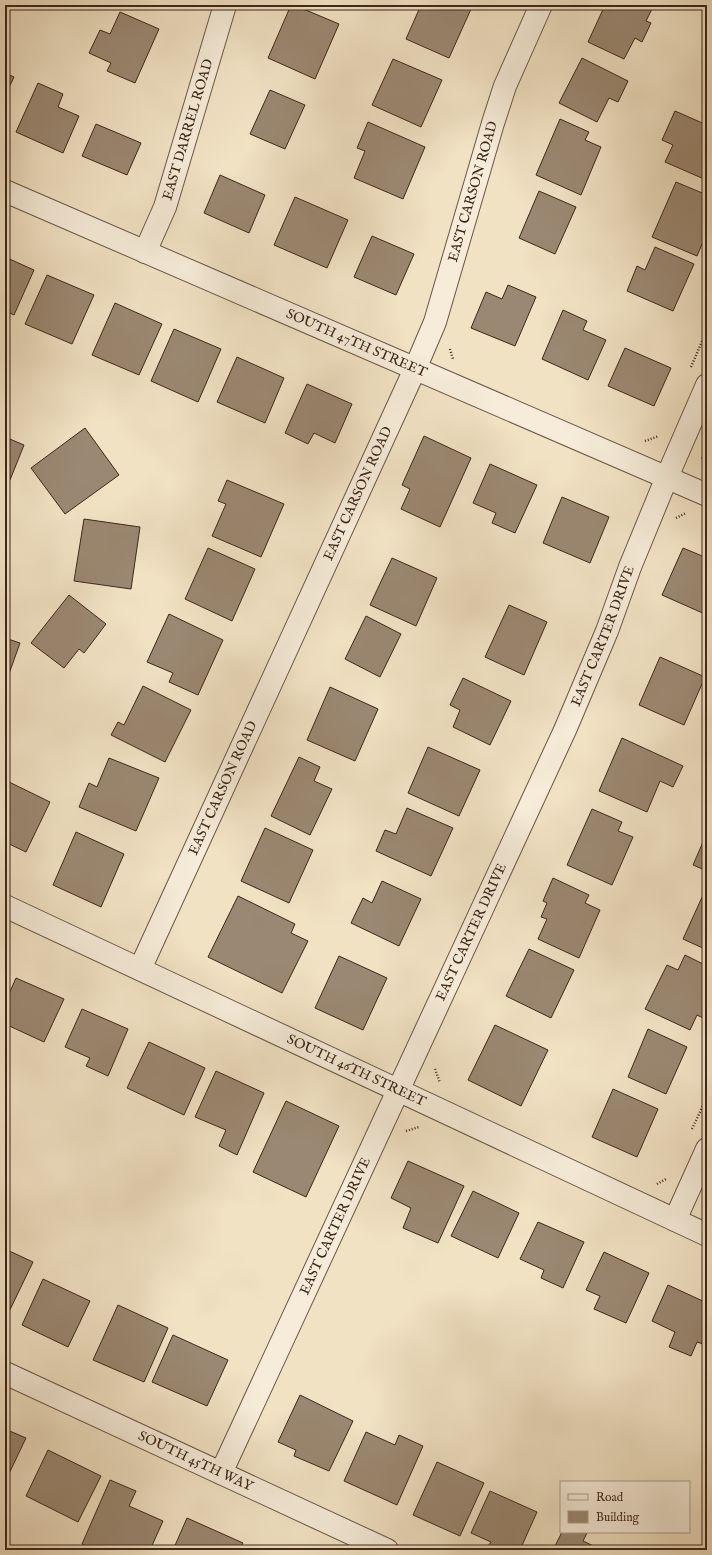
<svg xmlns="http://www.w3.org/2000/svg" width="712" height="1555" font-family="'IM FELL English',serif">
	<rect width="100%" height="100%" fill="#f1e2c4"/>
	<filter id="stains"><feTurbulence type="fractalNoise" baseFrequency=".005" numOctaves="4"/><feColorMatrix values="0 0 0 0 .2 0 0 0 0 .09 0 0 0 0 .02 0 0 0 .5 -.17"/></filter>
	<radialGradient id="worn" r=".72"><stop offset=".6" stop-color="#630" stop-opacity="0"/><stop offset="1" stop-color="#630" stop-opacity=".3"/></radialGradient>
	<path fill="#9b8872" stroke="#3d2719" d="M291 5H294L339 24 315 79 268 58Z
		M329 5H339L337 8Z
		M421 5H461L471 9 449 58 406 39Z
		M605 5H654L646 21 651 23 642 42 635 38 624 59 588 42Z
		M120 12 159 29 135 83 107 71 111 63 89 53 100 30 110 34Z
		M582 58 628 81 618 102 609 98 597 122 559 103Z
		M393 59 442 80 421 127 372 105Z
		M5 73 14 77 5 96Z
		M38 83 63 94 58 107 79 116 63 153 16 132Z
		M270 90 305 105 285 149 250 134Z
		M675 111 707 125V171L704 179 665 162 673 145 662 140Z
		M560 119 589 132 585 140 601 147 581 195 536 175Z
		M368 122 425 147 403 199 354 178 365 151 357 148Z
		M96 124 141 143 127 175 82 156Z
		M220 175 265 195 249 233 204 213Z
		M676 182 707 195V232L697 256 652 237Z
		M539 191 576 207 555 254 519 238Z
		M295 197 348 220 327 268 274 245Z
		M372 236 414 254 396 295 354 277Z
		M655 247 694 264 673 311 627 291 637 266 645 270Z
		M5 257 34 270 14 315 5 311Z
		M47 275 94 295 72 344 25 324Z
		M508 285 536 297 515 346 471 328 486 292 502 299Z
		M115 303 162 324 139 375 92 355Z
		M563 310 587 321 583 330 606 340 588 380 542 359Z
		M174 329 221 349 198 402 151 381Z
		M625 348 671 368 654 406 608 386Z
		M237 357 284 378 265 423 217 402Z
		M307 384 352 404 335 443 314 433 308 444 285 433Z
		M85 428 119 475 65 514 31 468Z
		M424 436 471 458 440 527 401 509 410 489 402 485Z
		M5 437 24 445 10 480 5 478Z
		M490 464 537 485 515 533 492 523 496 513 473 503Z
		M227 480 284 504 261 557 212 536 226 504 218 501Z
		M562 497 609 517 590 563 543 543Z
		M84 519 140 527 131 589 74 581Z
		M208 548 255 569 232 621 185 599Z
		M683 548 707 558V615L662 595Z
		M392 558 437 578 416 626 370 605Z
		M69 595 106 624 84 653 79 649 64 668 31 643Z
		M509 605 547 622 524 675 485 657Z
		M169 614 223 640 198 695 169 682 173 673 147 662Z
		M366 616 401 634 380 677 345 659Z
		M5 638 20 643 5 685Z
		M660 657 705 677 684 725 639 705Z
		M463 678 511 701 490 745 453 727 460 710 450 705Z
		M143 686 191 710 165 762 111 735 118 722 124 725Z
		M330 687 378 709 355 761 307 740Z
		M622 738 683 766 673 787 660 781 647 812 599 791Z
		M428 747 480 770 459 816 408 793Z
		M299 757 320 767 314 781 332 789 310 835 271 816Z
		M109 758 159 778 136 831 79 807 89 783 97 787Z
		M5 780 50 802 26 852 5 842Z
		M407 808 453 828 431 876 376 851 385 830 396 834Z
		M592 809 622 822 618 831 633 837 612 885 567 865Z
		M265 828 313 850 289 903 241 881Z
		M76 832 124 854 101 907 53 885Z
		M703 842 707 844V871L693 865Z
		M553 878 589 895 585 903 600 910 579 958 538 939 547 919 541 917 547 903 543 901Z
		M382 881 421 899 399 946 351 923 363 898 372 903Z
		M703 895 707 896V950L683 939Z
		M238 896 295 924 291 933 308 941 282 993 208 957Z
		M529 949 574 970 551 1018 506 996Z
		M685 955 707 966V1015L705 1019 697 1015 690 1030 645 1009 667 965 678 970Z
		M339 956 387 978 363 1030 315 1008Z
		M16 978 64 999 44 1042 5 1024V1003Z
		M82 1009 128 1029 108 1076 86 1066 90 1058 65 1047Z
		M495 1025 548 1050 521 1106 468 1080Z
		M648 1029 687 1047 666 1094 628 1077Z
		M149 1042 205 1068 184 1115 127 1088Z
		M216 1071 264 1093 237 1155 219 1146 226 1130 195 1117Z
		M613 1089 658 1109 637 1157 592 1137Z
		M286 1101 339 1126 306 1197 253 1172Z
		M408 1161 464 1186 438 1243 403 1228 411 1208 391 1198Z
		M473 1191 519 1213 498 1258 451 1236Z
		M538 1222 584 1242 563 1288 541 1278 544 1270 520 1259Z
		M5 1249 33 1262 5 1320Z
		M604 1252 649 1273 626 1323 594 1309 600 1296 586 1290Z
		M43 1279 90 1301 68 1347 22 1325Z
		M668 1285 707 1303V1342L706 1345 697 1342 691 1356 669 1347 675 1332 652 1321Z
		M118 1305 168 1328 144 1382 93 1360Z
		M173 1335 228 1360 207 1406 152 1382Z
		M300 1395 353 1421 329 1471 294 1456 296 1450 278 1442Z
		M5 1429 26 1438 5 1482Z
		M366 1432 395 1445 399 1435 423 1446 397 1505 344 1481Z
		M48 1450 101 1476 78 1522 26 1496Z
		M437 1462 484 1483 460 1536 413 1515Z
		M110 1480 136 1491 129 1506 163 1521 150 1550H95L82 1544Z
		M490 1491 537 1512 520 1550H498L488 1546 491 1542 471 1533Z
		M187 1518 243 1543 239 1550H173Z
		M562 1532H586L587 1533 583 1541 602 1550H553Z"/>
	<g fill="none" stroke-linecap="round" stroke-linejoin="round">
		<defs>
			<g id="minor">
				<path id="s1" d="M5 191 707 495"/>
				<path id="s2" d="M145 252 165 207 225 5"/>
				<path id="s3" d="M5 906 707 1235"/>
				<path id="s4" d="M140 969 415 369 435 322 493 123 505 86 541 5"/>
				<path d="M675 1220 707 1149"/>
				<path id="s5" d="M5 1373 387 1550"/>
				<path id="s6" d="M221 1473 565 730 607 631 630 567 667 477 707 385"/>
			</g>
		</defs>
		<use href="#minor" stroke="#6a5644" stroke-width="24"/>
		<path stroke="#3d2719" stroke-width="2.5" stroke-dasharray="1 2" stroke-linecap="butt" d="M450 349 453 359
			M691 367 707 330
			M645 441 659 436
			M702 457 707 467
			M676 518 686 513
			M435 1069 440 1083
			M692 1129 707 1097
			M406 1131 419 1127
			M657 1184 666 1179"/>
		<use href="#minor" stroke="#f6ecd9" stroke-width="22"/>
	</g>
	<g text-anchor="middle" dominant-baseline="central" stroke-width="3" stroke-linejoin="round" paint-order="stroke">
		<g font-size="14" fill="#3d2719" stroke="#f6ecd9">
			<text stroke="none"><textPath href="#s2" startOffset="130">EAST DARREL ROAD</textPath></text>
			<text stroke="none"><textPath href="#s4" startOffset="847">EAST CARSON ROAD</textPath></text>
			<text stroke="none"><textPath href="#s1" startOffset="383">SOUTH 47TH STREET</textPath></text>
			<text stroke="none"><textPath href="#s4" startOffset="523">EAST CARSON ROAD</textPath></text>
			<text stroke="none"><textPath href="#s6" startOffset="920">EAST CARTER DRIVE</textPath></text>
			<text stroke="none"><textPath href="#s4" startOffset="199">EAST CARSON ROAD</textPath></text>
			<text stroke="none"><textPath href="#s6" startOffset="596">EAST CARTER DRIVE</textPath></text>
			<text stroke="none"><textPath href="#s3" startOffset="388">SOUTH 46TH STREET</textPath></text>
			<text stroke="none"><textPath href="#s6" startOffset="272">EAST CARTER DRIVE</textPath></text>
			<text stroke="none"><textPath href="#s5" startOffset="210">SOUTH 45TH WAY</textPath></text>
		</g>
	</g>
	<rect width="712" height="1555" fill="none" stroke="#f1e2c4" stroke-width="20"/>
	<rect x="6" y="6" width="700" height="1543" fill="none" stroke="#3d2719" stroke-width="2"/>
	<rect x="10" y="10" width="692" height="1535" fill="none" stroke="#3d2719"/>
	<rect x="560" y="1481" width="130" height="52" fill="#f6ecd9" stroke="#ac9d8c"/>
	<rect x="568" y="1494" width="20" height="6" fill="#f6ecd9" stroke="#ac9d8c"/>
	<text x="596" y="1501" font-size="12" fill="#3d2719">Road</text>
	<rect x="568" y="1511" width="20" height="12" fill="#9b8872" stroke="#ac9d8c"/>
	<text x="596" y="1521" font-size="12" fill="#3d2719">Building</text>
	<rect width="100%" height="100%" filter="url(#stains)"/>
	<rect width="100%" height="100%" fill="url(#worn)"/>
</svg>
